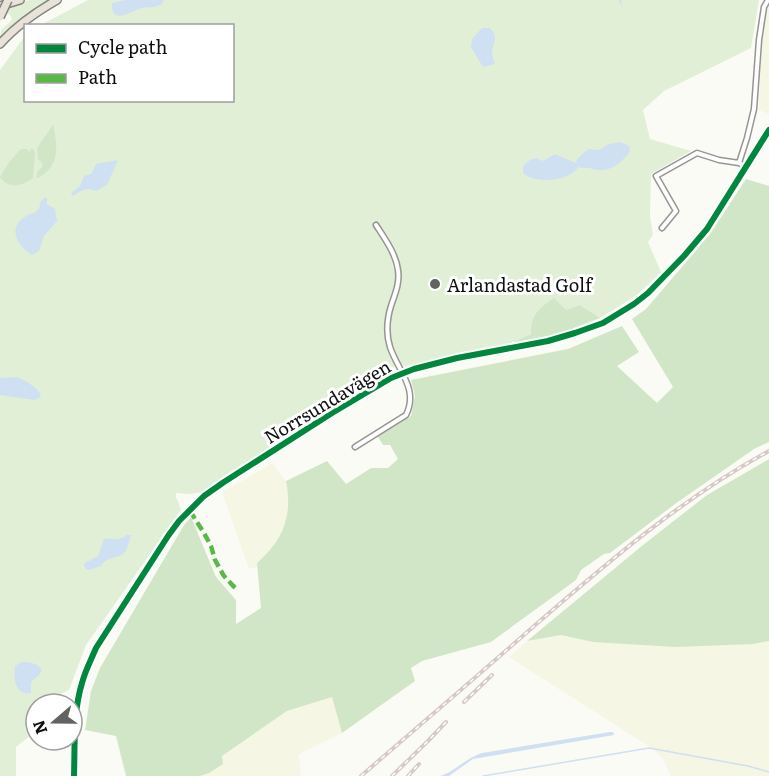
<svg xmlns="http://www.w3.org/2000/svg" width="769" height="776" font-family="Literata,serif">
	<rect width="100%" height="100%" fill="#fbfbf5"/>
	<path fill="#f5f6e3" d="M769 0V114L759 110 762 28Z
		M273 463 275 467 286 481 289 497 286 523 270 551 257 563V567L249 569 222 492Z
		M561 635 593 642 753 644 769 641V776H671L662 757 650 747 509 657 527 641Z
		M332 697 342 733 299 754 301 776H200L209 773 222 756 287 711Z"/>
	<path fill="#e1efd7" d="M29 0H52L21 21 0 39 1 30 12 20 10 15 7 13 12 5Z
		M88 0H759L751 48 664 91 643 110 650 139 691 151 651 174 650 216 653 235 648 242 661 272 637 295 600 318 580 305 531 334 514 342 405 367 402 364 395 366 393 371 204 492 190 494 176 493V498L178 501 181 510 86 645 69 690 56 696 54 704H36V731L16 747V776H0V70L25 36 26 100H232V26L41 25Z"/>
	<path fill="#d1e6c6" d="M53 125C58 145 60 167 38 178L36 177 38 171 43 166 42 162 38 160 37 150 39 145Z
		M31 148 34 150 35 154 33 178C22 186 9 190 0 177L10 161 21 149H27L30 152Z
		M746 179 769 186V442L754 449 675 504 610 553 604 554 581 570 576 580 491 642 422 661 411 668 415 681 342 733 332 697 287 711 222 756 223 764 209 773 200 776H126L116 736 85 730 91 691 100 668 184 525 191 517 216 577 236 600V624L261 608 257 563C283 540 293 516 286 481L327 461 346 484 371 468H388L398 459 390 445H383L377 435 411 416 415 396 411 380 568 349 622 326 639 352 617 366 657 403 673 387 632 319 646 309 710 234Z
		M554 298 566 310 580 305 600 318 546 339 516 345 514 342 531 334C531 315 538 309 554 298Z
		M769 459V641L753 644 676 647 593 642 561 635 527 641 643 545 707 495Z"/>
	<path fill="#cee0f2" d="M125 0H164L162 4C153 9 151 6 142 8 132 10 111 27 112 3Z
		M482 28H490C500 39 492 42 492 53 492 57 494 60 495 64L483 67 471 47 472 39Z
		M620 142 629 146 630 151C624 160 613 171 600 170 593 170 588 166 580 168L579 166C570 182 536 184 523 173V166L530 160 536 158 543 161 555 154 576 163 577 159 588 149 599 150 609 144Z
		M118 160 107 185 96 191C85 187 83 190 73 196L71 193 80 186 84 176 91 174 96 164Z
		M47 197V204L55 209 57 221 44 236 39 251 32 255C15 244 7 226 28 215 31 213 34 214 37 211 43 206 36 201 47 197Z
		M17 377C26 381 36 386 41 395L39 398 34 400 0 395V378Z
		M127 535H131C129 541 128 550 123 554 115 559 106 557 101 566L89 570 86 569 84 565 85 563 98 556 104 539C114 538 116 542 127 535Z
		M22 662C29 662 38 663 42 670L39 675 31 682V693C15 696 13 677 15 666Z
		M610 732H613L614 735 473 759 449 776H440C456 771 464 759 482 753Z"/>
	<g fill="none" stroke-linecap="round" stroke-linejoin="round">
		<path stroke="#cee0f2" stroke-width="1.5" d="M620 0 621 4
			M483 776 649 748 748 766 769 772"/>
		<defs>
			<path id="minor" d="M746 167 739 163 747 138 754 109 759 40 764 7 768 0
				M662 228 676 211 656 176 697 153 719 160 739 163
				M355 447 406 415C419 389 398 371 390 347 386 334 387 319 391 306 395 294 400 283 398 270 396 254 385 239 376 225"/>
			<path id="tertiary" d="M74 776C75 745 73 712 82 683 85 671 91 660 96 648L168 536 179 521 204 496 224 482 332 413 391 378 414 369 457 358 548 341 575 333 603 323 634 304 648 293 684 256 707 229 769 130"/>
			<path id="motorway" d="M0 6 20 0
				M0 44C16 26 36 12 57 0"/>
		</defs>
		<use href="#minor" stroke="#959593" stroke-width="7"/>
		<use href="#tertiary" stroke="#959593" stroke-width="8"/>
		<use href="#motorway" stroke="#838380" stroke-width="10"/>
		<use href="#minor" stroke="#fefefe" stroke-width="4"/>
		<use href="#tertiary" stroke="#fefefe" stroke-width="4.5"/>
		<use href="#motorway" stroke="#e8e2d8" stroke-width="7"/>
		<defs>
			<path id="rail" d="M464 702 492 675
				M361 776C418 727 476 677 533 627 607 563 682 498 769 451
				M392 776 428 741 446 722
				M408 776 419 764"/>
		</defs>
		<use href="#rail" stroke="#d6c9c6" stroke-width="4"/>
		<use href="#rail" stroke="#fff" stroke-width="1.5" stroke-dasharray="4.5" stroke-linecap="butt"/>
		<defs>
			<path id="motorway-bridge" d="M0 17 8 0"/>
		</defs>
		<use href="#motorway-bridge" stroke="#838380" stroke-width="10" stroke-linecap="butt"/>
		<use href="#motorway-bridge" stroke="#e8e2d8" stroke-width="7"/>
		<path stroke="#58b947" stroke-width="4.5" stroke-dasharray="9 4.5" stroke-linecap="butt" d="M190 511 204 533 211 546 215 560 224 576 237 590"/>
		<defs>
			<path id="cycleway" d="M74 776C75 745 73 712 82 683 85 671 91 660 96 648L168 536 179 521 204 496 224 482 332 413 391 378 414 369 457 358 548 341 575 333 603 323 634 304 648 293 684 256 707 229 769 130"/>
		</defs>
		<use href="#cycleway" stroke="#fff" stroke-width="10"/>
		<use href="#cycleway" stroke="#00873e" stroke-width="6"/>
	</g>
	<circle fill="#626260" stroke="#fff" stroke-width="2" cx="435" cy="284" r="6"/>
	<g text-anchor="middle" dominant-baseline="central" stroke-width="6" stroke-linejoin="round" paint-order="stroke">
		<g font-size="18" fill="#0f0f0f" stroke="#fff" text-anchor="start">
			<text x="447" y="284">Arlandastad Golf</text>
		</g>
		<g font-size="18" fill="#0f0f0f" stroke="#fff">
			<text transform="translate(327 401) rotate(-31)">Norrsundavägen</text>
		</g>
	</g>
	<rect x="24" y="24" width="210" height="78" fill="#ffffff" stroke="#9f9f9f" stroke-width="1.5"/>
	<rect x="36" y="44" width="30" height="9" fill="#00873e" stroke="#9f9f9f" stroke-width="1.5"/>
	<text x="78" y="54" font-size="18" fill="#0f0f0f">Cycle path</text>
	<rect x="36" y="74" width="30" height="9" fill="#58b947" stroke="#9f9f9f" stroke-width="1.5"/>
	<text x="78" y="84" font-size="18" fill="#0f0f0f">Path</text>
	<g transform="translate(54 722) rotate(250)"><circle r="28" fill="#ffffff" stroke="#9f9f9f" stroke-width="1.5"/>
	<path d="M0-4.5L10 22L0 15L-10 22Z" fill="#626260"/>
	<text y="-9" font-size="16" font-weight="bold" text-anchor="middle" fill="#0f0f0f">N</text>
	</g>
</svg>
